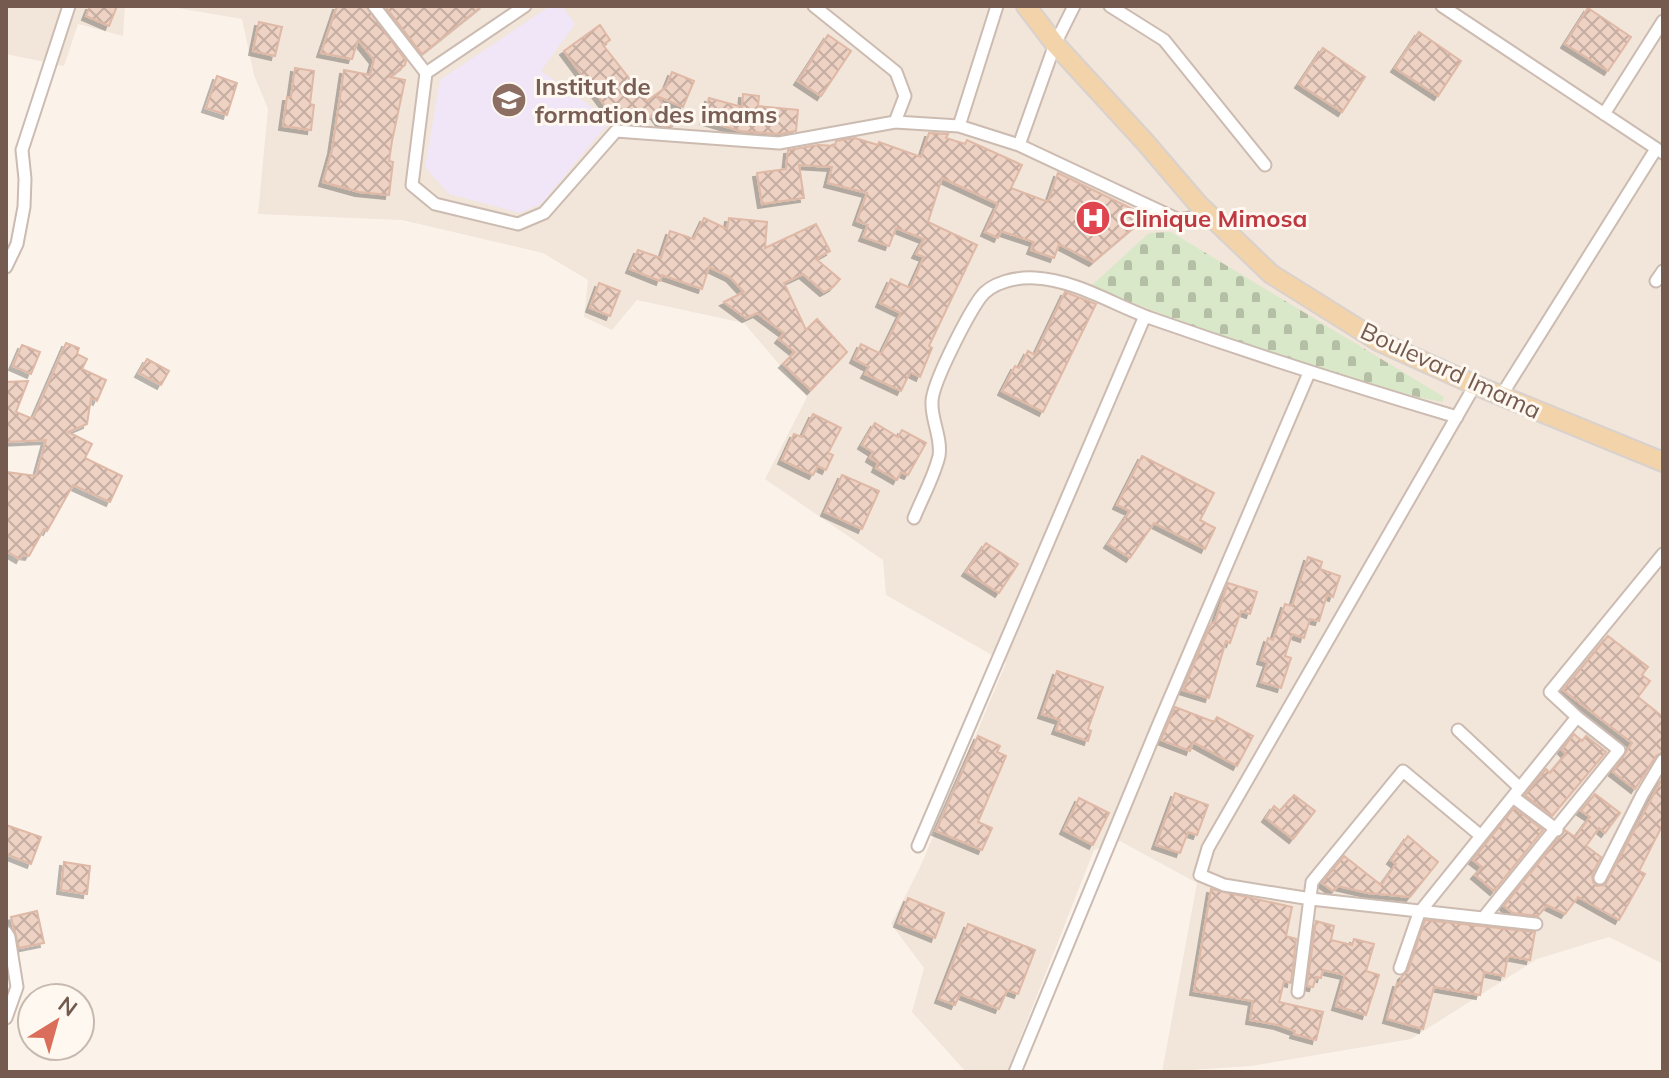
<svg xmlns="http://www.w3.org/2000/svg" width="1669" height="1078" font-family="Mulish,sans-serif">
	<defs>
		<pattern id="cemetery-stones" width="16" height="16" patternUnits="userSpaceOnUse" patternTransform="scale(2)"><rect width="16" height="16" fill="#d8e8c9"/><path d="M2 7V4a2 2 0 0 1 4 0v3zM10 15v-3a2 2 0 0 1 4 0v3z" fill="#b4bfa6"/></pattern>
		<pattern id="building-cross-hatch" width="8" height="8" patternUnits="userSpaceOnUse" patternTransform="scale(2)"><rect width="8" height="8" fill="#eed2c4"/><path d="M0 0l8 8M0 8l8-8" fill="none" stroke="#c5ada2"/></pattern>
		<filter id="shadow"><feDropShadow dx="-4" dy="4" stdDeviation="0" flood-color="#0004"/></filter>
	</defs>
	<rect width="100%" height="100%" fill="#fbf3ea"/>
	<path fill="#f2e5d9" d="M6 6H125L123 36 78 24 64 66 6 54Z
		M166 6H1663V964L1609 937 1537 959 1411 1039 1251 1066 1162 1072 1197 883 1120 841 1094 850 1007 1072H966L912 1012 924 968 891 924 921 865 1006 663 886 595 883 560 765 479 807 397 744 323 637 300 612 330 584 317 588 280 543 253 402 220 258 214 268 109 254 75 242 19Z"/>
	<path fill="#f0e6f8" d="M550 6H562L575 24 541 71 611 120 541 204 520 213 449 194 425 167 440 80Z"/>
	<path fill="url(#cemetery-stones)" d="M1171 232 1444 397 1442 402C1322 379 1205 329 1090 287L1149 233Z"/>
	<path fill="url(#building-cross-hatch)" stroke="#dfb8a6" stroke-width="2" filter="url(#shadow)" d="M90 6H117L109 26 86 16Z
		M337 6H366L406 61 405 65 390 77 405 80 392 141 389 161 393 162 389 195 359 192 323 182 332 150 344 70 370 75 374 60 358 40 352 59 321 53Z
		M385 6H482L422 54Z
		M1588 8 1631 37 1608 71 1565 44Z
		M259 22 282 27 275 56 253 51Z
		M600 25 610 40 603 45 647 101 666 87 672 72 694 81 683 107 657 96 676 122 670 126H663L654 114 641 124 629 121 618 123 564 51Z
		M1419 32 1461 61 1438 96 1395 68Z
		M828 35 851 51 821 96 798 81Z
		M1323 48 1365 77 1342 112 1299 84Z
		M295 68 314 71 310 104 314 105 311 130 283 126 287 97H291Z
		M217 76 237 83 227 115 206 108Z
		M743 94 759 96 758 106 798 110 796 131 779 134 740 131 704 120 709 98 742 107Z
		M929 133 948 134 946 138 965 144 967 140 1022 165 1011 188 1048 202 1058 173 1147 216 1093 262 1059 244 1054 258 1031 250 1034 242 1001 231 998 238 985 232 998 204 942 178 928 222 977 245 929 346 932 348 920 377 910 372 901 391 865 374 869 367 854 359 861 344 881 354 901 313 880 303 891 279 910 288 924 257 916 254 924 239 896 228 889 246 863 237 868 225 857 221 867 193 828 183 832 167 799 165 804 198 762 204 757 173 786 169 788 150 818 145 835 146 836 141 855 138 878 145 879 142 921 157Z
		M704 218 727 229 729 218 767 222 765 248 816 224 830 251 816 259 840 279 833 287 824 292 803 274 784 283 806 330 817 319 847 352 811 390 783 364 795 352 779 339 784 333 757 313 746 318 724 302 744 292 730 277 709 267 702 289 662 275 660 281 630 269 638 250 661 258 670 231 694 239Z
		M599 283 620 291 610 316 590 308Z
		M1065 292 1096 304 1043 412 1002 391 1015 366 1019 368 1028 351 1035 355Z
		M66 343 79 348 77 354 87 359 82 369 106 380 97 401 91 398 87 424 68 432 92 444 85 458 122 476 110 502 73 485 47 531 44 529 29 556 22 555 20 559 6 551V472L36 476 46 440 6 442V382L28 381 16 412 33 419Z
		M22 345 40 352 31 374 13 366Z
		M147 359 169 371 161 385 139 373Z
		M813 414 841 428 828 453 833 455 826 470 818 466 813 475 782 460 794 434 802 437Z
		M875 423 898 437 902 430 926 443 908 475 901 472 897 480 876 468 878 463 870 458 873 452 862 445Z
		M1142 456 1214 493 1200 520 1215 528 1205 549 1154 523 1130 558 1108 544 1130 511 1117 505Z
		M842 475 879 491 862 529 825 512Z
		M986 543 1018 564 999 593 966 572Z
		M1308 557 1322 562 1320 569 1340 576 1333 597 1327 595 1319 621 1310 619 1304 638 1292 634 1285 656 1291 658 1281 688 1261 682 1268 662 1261 660 1268 638 1273 640 1285 604 1292 606Z
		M1228 583 1257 592 1250 614 1241 611 1230 643 1226 641 1209 698 1183 690 1211 624 1215 622Z
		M1608 636 1648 667 1642 675 1650 681 1638 697 1663 717V752L1656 756 1635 789 1613 772 1632 743 1563 690Z
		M1057 671 1103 687 1088 729 1091 731 1088 741 1056 730 1060 720 1042 714Z
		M1175 707 1214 722 1217 717 1253 736 1237 766 1193 742 1190 751 1161 740Z
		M1574 734 1582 741 1586 736 1606 752 1552 816 1525 795 1546 769 1550 773 1566 754 1562 750Z
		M978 736 1000 746 997 752 1006 756 978 822 992 828 982 850 936 831Z
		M1663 777V824L1639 871 1645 874 1619 920 1578 897 1565 914 1547 905 1538 916 1513 913 1504 906 1565 830 1575 837 1590 817 1581 811 1595 794 1620 813 1605 833 1599 828 1586 846 1601 857 1592 875 1593 882 1597 886 1605 885Z
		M1175 793 1208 805 1197 835 1188 832 1180 853 1156 845Z
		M1294 795 1315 811 1293 839 1266 818 1274 806 1280 811Z
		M1079 798 1109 813 1093 845 1064 830Z
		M1514 808 1543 830 1494 891 1475 875 1482 867 1473 860Z
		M6 825 41 837 31 864 6 854Z
		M1408 836 1438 862 1410 897 1368 893 1338 886 1333 891 1322 883 1344 856 1381 885 1396 864 1391 860Z
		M64 862 90 866 87 894 61 890Z
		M1211 889 1292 907 1286 936 1296 939 1291 983 1284 981 1279 1002 1323 1012 1316 1040 1294 1034 1295 1031 1278 1025 1250 1020 1253 1001 1194 991Z
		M908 898 944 913 935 938 898 923Z
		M37 911 44 943 19 948 11 917Z
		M1425 920 1535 932 1530 960 1508 956 1504 976 1484 972 1480 995 1434 987 1423 1029 1387 1019 1397 983 1400 984 1402 976 1408 971Z
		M1316 921 1334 926 1331 940 1352 945 1354 939 1374 944 1366 971 1379 975 1366 1015 1336 1006 1345 975 1323 970 1321 978 1316 977 1313 987 1307 986Z
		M968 924 1035 950 1018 994 1007 990 999 1009 960 994 955 1005 939 999Z"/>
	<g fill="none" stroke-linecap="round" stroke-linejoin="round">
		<defs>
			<path id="street" d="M374 6 426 73
				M525 6 426 73 412 185 435 204 518 224 544 213 616 131 779 143 895 122 905 96 896 72 814 6
				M1110 6 1164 40 1265 165
				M1442 6 1663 153
				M1604 114 1663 21
				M895 122 959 126 1019 145 1179 220 1208 214
				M959 126 997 6
				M1019 145 1055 44 1074 6
				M6 267 17 244 24 207 25 179 22 150 69 6
				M1656 281 1663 271
				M1475 385 1208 848 1200 875 1224 885 1311 899 1536 924
				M1501 396 1656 149
				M914 518C922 498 934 477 939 456 942 438 931 420 932 402 932 383 968 315 980 298 991 282 1017 277 1035 278 1077 280 1117 307 1156 320 1256 355 1356 387 1457 417
				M1458 730 1520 788
				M1513 797 1557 830
				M918 846 1145 316
				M1600 878 1642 795 1663 760
				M1484 917 1619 750 1577 717
				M6 932 9 937 17 987 6 1018
				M1400 968 1419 913 1577 717 1550 692 1663 554
				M1298 992 1312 882 1403 771 1481 836
				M1015 1072 1157 728 1309 373"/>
			<path id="primary" d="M1026 6 1055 44 1145 142 1198 204 1271 274 1378 341 1475 385 1663 462"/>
		</defs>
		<use href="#street" stroke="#ccbbb1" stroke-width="15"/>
		<use href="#primary" stroke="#d8d1ce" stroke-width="22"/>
		<use href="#street" stroke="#fff" stroke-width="11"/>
		<use href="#primary" stroke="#f3d3a9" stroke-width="18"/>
		<path stroke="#b6a8c5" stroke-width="4" stroke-dasharray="12 8" stroke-linecap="butt" d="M398 1072H451"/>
	</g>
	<defs>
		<symbol id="university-disc" viewBox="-11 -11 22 22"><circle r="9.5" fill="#8d6e63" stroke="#fef8f0"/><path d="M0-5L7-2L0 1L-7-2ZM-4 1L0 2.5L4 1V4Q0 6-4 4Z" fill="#fff"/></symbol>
		<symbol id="hospital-disc" viewBox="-11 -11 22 22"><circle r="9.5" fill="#e0444e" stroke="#fef8f0"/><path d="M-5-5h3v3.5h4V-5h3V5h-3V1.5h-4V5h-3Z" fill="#fff"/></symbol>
	</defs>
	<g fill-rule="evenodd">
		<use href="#university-disc" x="489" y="80" width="40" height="40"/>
		<use href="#hospital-disc" x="1073" y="198" width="40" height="40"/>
	</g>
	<g text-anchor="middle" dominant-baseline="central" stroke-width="6" stroke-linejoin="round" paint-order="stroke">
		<g font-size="24" font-weight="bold" fill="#785e54" stroke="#fef8f0" text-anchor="start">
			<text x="535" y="86">Institut de<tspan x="535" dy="28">formation des imams</tspan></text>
		</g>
		<g font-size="24" font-weight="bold" fill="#be3a42" stroke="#fef8f0" text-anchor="start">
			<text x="1119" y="218">Clinique Mimosa</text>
		</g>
		<g font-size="24" fill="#745a4f" stroke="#fef8f0">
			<text transform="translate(1451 370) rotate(25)">Boulevard Imama</text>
		</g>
	</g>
	<rect width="1669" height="1078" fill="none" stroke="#745a4f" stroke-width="16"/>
	<g transform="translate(56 1022) rotate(37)"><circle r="38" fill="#fef8f0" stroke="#c7b9b0" stroke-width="2"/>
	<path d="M0-6L14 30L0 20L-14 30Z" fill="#da6e5a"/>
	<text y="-12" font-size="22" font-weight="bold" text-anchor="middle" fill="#745a4f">N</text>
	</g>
</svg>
